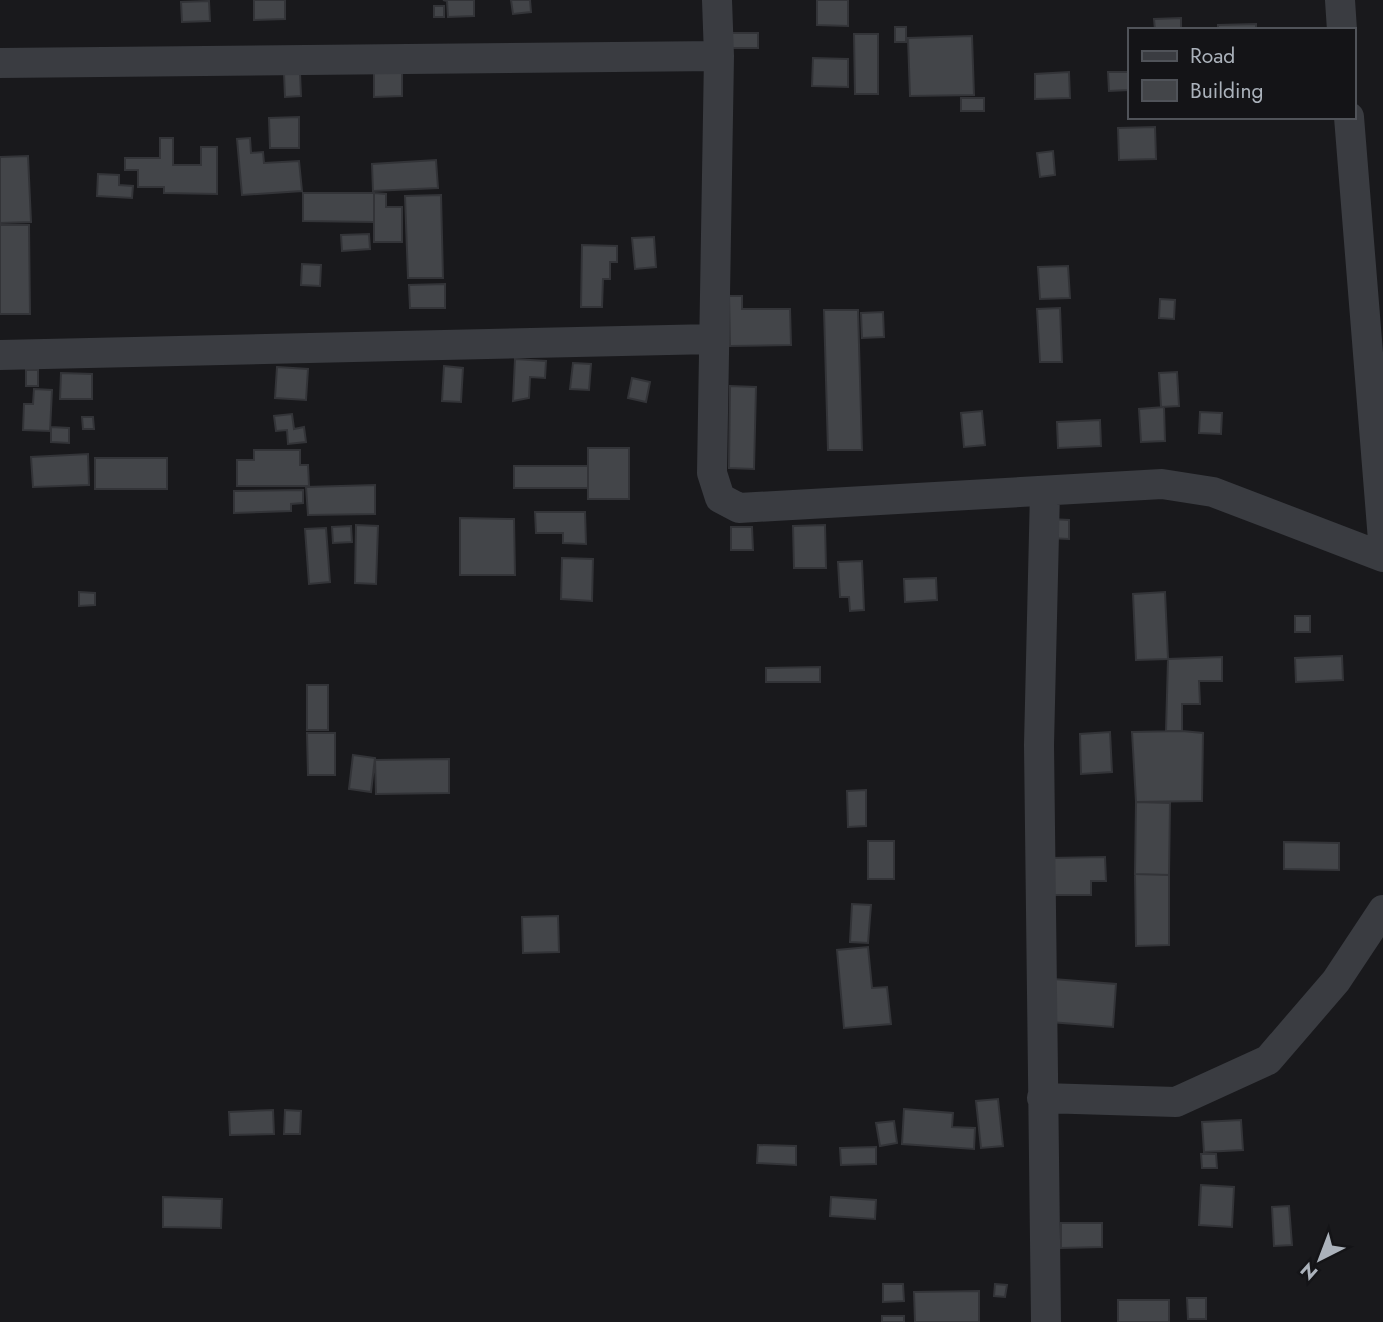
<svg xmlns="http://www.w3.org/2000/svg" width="1383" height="1322" font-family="Jost,sans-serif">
	<rect width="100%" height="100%" fill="#19191c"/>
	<path fill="#434549" stroke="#333438" stroke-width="2" d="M254 0H285V19L254 20Z
		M443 0H474V16L448 17 447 1Z
		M511 0H530L531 12 513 14Z
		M817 0H848V26L817 25Z
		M209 1 210 21 182 22 181 2Z
		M434 6H444V17H434Z
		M1181 18V30H1155L1154 19Z
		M1256 24V30H1218V25Z
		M895 27H906V42H895Z
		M728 33H758V48H728Z
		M854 34H878V94H855Z
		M972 36 974 95 910 96 908 38Z
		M813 58 848 59V87L812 86Z
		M1069 72 1070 98 1035 99V74Z
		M1108 72H1129V90L1109 91Z
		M284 73H300L301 96 285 97Z
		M374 73H402V96L374 97Z
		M961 98H984V111H961Z
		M299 117V148H270L269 118Z
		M1155 127 1156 159 1119 160 1118 128Z
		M160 138H173V165H201V147H217V194L164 193V187H138V170H125V158H160Z
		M250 138 251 153 263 152 264 163 299 161 302 191 242 195 237 139Z
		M1053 151 1055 175 1040 177 1037 153Z
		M28 156 31 222 0 223V157Z
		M436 160 438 188 373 191 372 164Z
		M98 174 119 175V185L133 186 132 198 97 196Z
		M303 193H374V222L303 221Z
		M374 193 386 194V207H402V242H374Z
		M441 195 443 278H408L405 196Z
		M0 225H29L30 314H0Z
		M369 234 370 249 342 251 341 235Z
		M654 237 656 267 635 269 632 238Z
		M582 245 617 246V262H610V279H603L602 307H581Z
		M302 264 321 265 320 286 301 285Z
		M1068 266 1070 298 1040 299 1038 267Z
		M445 284V308H410L409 285Z
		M729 296H742V309H790L791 345 730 346Z
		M1160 299 1175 300 1174 319 1159 318Z
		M1060 308 1062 362H1040L1037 309Z
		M824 310H858L862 450H828Z
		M883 312 884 337 862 338 861 313Z
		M515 359 546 361 545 378 530 377 529 398 513 401Z
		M573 363 591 364 589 390 570 389Z
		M444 366 463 368 461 402 442 401Z
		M277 367 308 369 306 400 275 398Z
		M26 370H38V386H26Z
		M1177 372 1179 406 1161 407 1159 373Z
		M61 373 92 374V399H60Z
		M632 378 650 382 646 402 628 398Z
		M730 386 756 387 754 469 729 468Z
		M34 389 52 390 50 431 23 430 24 404H33Z
		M1164 407 1165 441 1141 442 1139 409Z
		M982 411 985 445 964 447 961 413Z
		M1200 412 1222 413 1221 434 1199 433Z
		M292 414 294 429 304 427 306 442 288 444 287 430 276 431 274 416Z
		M82 417H93L94 429H83Z
		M1100 420 1101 446 1058 448 1057 422Z
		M51 427 69 428V443L51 442Z
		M588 448H629V499H588Z
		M254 450H300V465H308L309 486H237V460H254Z
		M88 454 89 485 33 487 31 457Z
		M95 458H167V489H95Z
		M514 466H588V488H514Z
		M375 485V514L308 515 306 487Z
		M303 490V503L291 504V511L234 513V491Z
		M535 512H585L586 544 563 543V533H536Z
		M460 518 514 519 515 575H460Z
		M1049 519 1069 520V539L1049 538Z
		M356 525 378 526 376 584 355 583Z
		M825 525 826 568H794L793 526Z
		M351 526 352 542 333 543 332 527Z
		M731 527H752L753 550H731Z
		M326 528 330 582 309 584 305 529Z
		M562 558 593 559 592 601 561 599Z
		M862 561 864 610 850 611 849 597H840L838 562Z
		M936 578 937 600 905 602 904 579Z
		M79 592 95 593V605L79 606Z
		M1165 592 1168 659 1136 660 1133 594Z
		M1295 616H1310V632H1295Z
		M1342 656 1343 680 1296 682 1295 658Z
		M1222 657V681H1199L1200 704H1182V731H1166L1168 659Z
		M820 667V682H766V668Z
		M307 685H328V730H307Z
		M1182 731 1203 733 1202 801 1136 802 1132 732Z
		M1110 732 1112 772 1081 774 1080 734Z
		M307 733H335V775H308Z
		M353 755 375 758 371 792 349 789Z
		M449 759V793L376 794 375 760Z
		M866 790V826L848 827 847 791Z
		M1136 802 1170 803 1169 875 1135 874Z
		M868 841H894V879H868Z
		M1284 842 1339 843V870L1284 869Z
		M1105 857 1106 881H1091V895H1050V858Z
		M1135 874 1169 875V945L1136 946Z
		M852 904 871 905 868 943 850 942Z
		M558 916 559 952 523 953 522 917Z
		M868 947 872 988 887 987 891 1024 844 1028 837 950Z
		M1053 979 1116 984 1113 1027 1050 1022Z
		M998 1099 1003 1146 981 1148 976 1101Z
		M904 1109 953 1113 952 1127 975 1128 974 1149 902 1144Z
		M273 1110 274 1134 230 1135 229 1112Z
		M285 1110 301 1111 300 1134H284Z
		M1241 1120 1243 1150 1204 1152 1202 1122Z
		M894 1121 897 1143 880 1146 876 1123Z
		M758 1145 796 1146V1165L757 1163Z
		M876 1147V1164L841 1165 840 1148Z
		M1201 1154H1216L1217 1168H1202Z
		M1201 1185 1234 1187 1232 1227 1199 1225Z
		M163 1197 222 1199 221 1228 163 1227Z
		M831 1197 876 1200 875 1219 830 1216Z
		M1289 1206 1292 1245 1274 1246 1272 1207Z
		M1061 1223H1102V1247L1061 1248Z
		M883 1284H903L904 1301 883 1302Z
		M995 1284 1007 1285 1005 1297 994 1296Z
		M979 1291V1322H915L914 1292Z
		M1187 1298H1206V1319H1188Z
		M1118 1300H1169V1322H1118Z
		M882 1316H904V1322H882Z"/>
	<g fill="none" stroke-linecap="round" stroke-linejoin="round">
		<path stroke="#3a3c41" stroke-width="30" d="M717 0 719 56 712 473 720 498 739 508 1162 484 1213 492 1383 557
			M1340 0 1342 30
			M0 63 719 56
			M1349 117 1383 540
			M0 355 714 339
			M1045 491 1039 745 1046 1322
			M1042 1098 1176 1102 1268 1060 1336 981 1383 910"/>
	</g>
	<rect x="1128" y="28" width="228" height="91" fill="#141417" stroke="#505359" stroke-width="2"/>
	<rect x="1142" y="51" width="35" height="10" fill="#3a3c41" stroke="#505359" stroke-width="2"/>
	<text x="1190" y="63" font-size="21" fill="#abb2bb">Road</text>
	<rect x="1142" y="80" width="35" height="21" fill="#434549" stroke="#505359" stroke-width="2"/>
	<text x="1190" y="98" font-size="21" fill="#abb2bb">Building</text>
	<g transform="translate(1320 1259) rotate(222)" stroke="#141417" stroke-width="5" paint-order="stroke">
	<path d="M0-5L12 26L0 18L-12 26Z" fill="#abb2bb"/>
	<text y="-10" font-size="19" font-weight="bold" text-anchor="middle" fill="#abb2bb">N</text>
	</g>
</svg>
